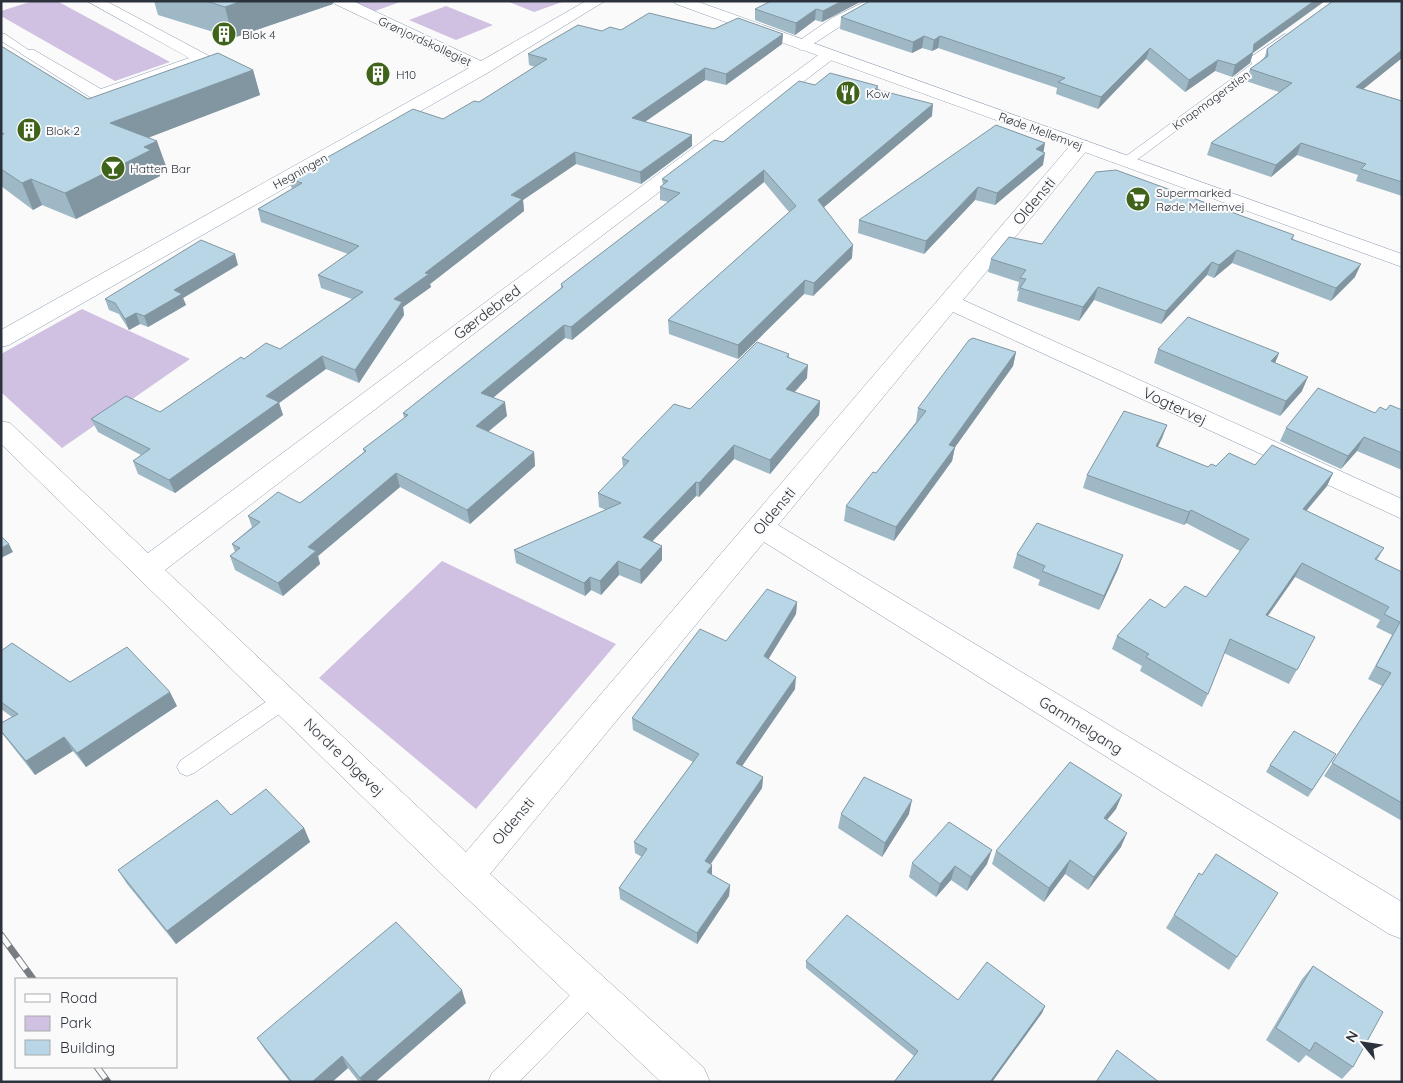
<svg xmlns="http://www.w3.org/2000/svg" width="1403" height="1083" font-family="Quicksand,sans-serif">
	<rect width="100%" height="100%" fill="#fafafa"/>
	<path fill="#d0c1e2" d="M33 1H57L170 62 115 81 1 16V11Z
		M351 1H403L375 11Z
		M507 1H565L534 12Z
		M446 6 493 25 456 40 409 20Z
		M82 309 190 359 62 448 1 392V354Z
		M442 561 616 644 476 809 319 678Z"/>
	<g fill="none" stroke-linecap="round" stroke-linejoin="round">
		<defs>
			<path id="service" d="M1 33 5 34 33 53 28 56 24 55 1 41Z
				M1285 34 1289 35V39L1261 60 1263 65 1262 67 1130 165H1122L1120 162 1122 159 1252 64 1250 59 1251 57Z
				M284 692 291 694 294 700 291 706 194 773 187 776 180 773 177 767 180 761 277 694Z
				M591 979 600 983 603 991 600 999 519 1082H488L492 1073 582 983Z"/>
			<path id="minor" d="M87 1H106L209 56 211 59 209 62 105 99H93L20 53 22 50H34L101 89 189 58Z
				M333 1H353L481 61 586 1H605L489 72 9 345 1 347V330L469 68 335 4Z
				M866 1H885L844 24 807 48 801 50 793 45 832 18Z
				M827 51 835 56 833 59 165 570 466 852 1074 141H1088L1090 145 1088 149 963 300 1402 499V519L953 312 778 525 1402 902V939L1389 934 764 542 490 874 704 1068 710 1082H661L455 887 1 444V421L10 423 148 553 821 53Z"/>
			<path id="tertiary" d="M674 1H696L1402 254V267L676 4Z"/>
		</defs>
		<use href="#service" stroke="#8a9bb2" stroke-width="1"/>
		<use href="#minor" stroke="#8a9bb2" stroke-width="1"/>
		<use href="#tertiary" stroke="#8a9bb2" stroke-width="1"/>
		<use href="#service" fill="#fff" fill-rule="evenodd"/>
		<use href="#minor" fill="#fff" fill-rule="evenodd"/>
		<use href="#tertiary" fill="#fff" fill-rule="evenodd"/>
		<defs>
			<path id="rail" d="M1 935 33 979
				M97 1067 108 1082"/>
		</defs>
		<use href="#rail" stroke="#797d83" stroke-width="7"/>
		<use href="#rail" stroke="#fafafa" stroke-width="5" stroke-dasharray="14" stroke-linecap="butt"/>
	</g>
	<path fill="#9eb8c6" d="M154 1H332L333 4 233 38 158 15Z
		M862 1 822 22 815 20 795 35 755 20V9Z
		M1402 1V58L1363 89 1402 101V196L1356 181 1358 175 1297 155 1271 177 1207 155 1211 143 1279 92 1246 81 1250 69 1264 59 1267 49Z
		M841 17 1253 53 1250 63 1232 77 1215 71 1185 92 1146 59 1098 109 1056 94 1057 88 938 48 932 51 922 48 912 53 840 29Z
		M714 29 783 34 782 44 726 85 705 80 645 122 692 135V146L641 184 576 164 523 200 524 211 430 284 431 287 403 307 404 315 359 383 326 369 279 403 283 415 175 493 138 474 133 461 141 455 98 432 91 419 160 412 244 359 280 349 352 299 321 288 318 275 348 254 261 222 258 209 292 189 289 179 443 119 479 102 535 67 529 65 528 54 602 31 621 30Z
		M1 46 88 99 253 70 260 95 149 137 166 166 159 170 160 176 76 219 42 205 33 210 1 186Z
		M815 85 878 86V89L932 116 824 207 852 258 813 296 804 294 738 359 669 334 668 320 789 212 764 182 572 340 565 338 493 398 507 416 488 432 534 452 535 466 470 524 400 487 318 556 320 564 283 596 235 570 230 556 235 552 232 544 252 527 248 516 300 503 364 452 363 449 404 418 403 413 561 288V284L668 202 660 200V187L663 185 662 179Z
		M1043 152V165L995 205 975 200 924 254 858 233 859 220Z
		M1294 235 1293 239 1355 277 1331 301 1232 263 1214 278 1207 275 1161 324 1094 300 1079 321 1017 301 1019 291H1017L1019 282 988 272 991 259 1042 244Z
		M238 265 183 298 186 305 148 327 140 324 129 330 119 314 109 310 105 299Z
		M1158 349 1279 353 1275 363 1302 391 1280 416 1154 363Z
		M1016 352 1013 366 955 447 952 461 894 541 844 521 846 506 876 473 916 422 918 408Z
		M789 354V358L807 378 795 392 820 401 819 415 770 474 734 459 699 497 696 496 652 541 662 546V560L641 584 619 575 601 595 591 590 585 596 516 563 514 550 606 510 599 507 598 493 623 468 622 458 690 409Z
		M1386 410H1402V470L1357 451 1341 469 1280 441 1286 428 1375 413Z
		M1167 425 1162 438 1158 447 1208 467 1255 465 1333 473 1327 486 1306 511 1384 548 1377 560 1402 572V821L1324 776 1382 686 1368 679 1392 635 1376 627 1380 620 1295 577 1268 616 1315 637 1289 684 1224 653 1208 694 1202 707 1140 671 1142 666 1112 649 1117 636 1165 608 1206 597 1240 551 1186 523 1184 525 1083 488 1087 475Z
		M1017 554 1123 555 1118 569 1099 610 1038 585 1040 580 1013 568Z
		M797 602 796 614 768 659 795 689 742 766 763 777 762 788 711 864 712 875 730 885 729 896 697 944 620 899 619 888 642 857 635 853 634 842 693 762 633 730 632 718 726 641Z
		M1 651 70 682 177 706 86 767 73 751 35 775 1 732V723L12 717 1 709Z
		M1336 754 1308 797 1266 772 1270 765Z
		M1116 809 1107 820 1121 847 1088 890 1065 874 1044 902 992 864 996 851Z
		M841 814H909L882 857 838 828Z
		M231 815 304 828 310 842 176 944 127 884 118 870Z
		M912 863 987 864 967 891 951 880 936 897 909 877Z
		M1174 915 1237 957 1229 970 1166 928Z
		M806 961 958 1000 1045 1006 1042 1013 992 1082H894L914 1056 806 968Z
		M1313 966 1353 1067 1342 1079 1306 1055 1299 1063 1266 1040 1302 979Z
		M466 1003 375 1082H359L348 1068 332 1082H290L265 1050 257 1038Z"/>
	<path fill="#8196a1" d="M242 1H332L333 4 233 38 225 7Z
		M842 1H862L822 22 823 11Z
		M1314 1H1325L1253 53 1250 63 1232 77 1235 65 1254 44Z
		M816 9 815 20 795 35 796 23Z
		M783 34 782 44 726 85V74Z
		M924 36 922 48 912 53 913 42Z
		M940 36 938 48 932 51 934 40Z
		M1150 48 1146 59 1098 109 1101 97Z
		M1402 50V58L1351 99 1356 87Z
		M1218 60 1215 71 1185 92 1189 80Z
		M705 68V80L633 130 632 118Z
		M253 70 260 95 119 149 110 123Z
		M933 104 932 116 817 213 818 200Z
		M692 135V146L641 184 640 172Z
		M157 141 166 166 159 170 160 176 76 219 65 193 144 147Z
		M1045 143 1043 155 1045 153 1043 165 995 205 997 193 1036 149Z
		M1301 143 1297 155 1271 177 1276 165Z
		M575 152 576 164 523 200 524 211 430 284 431 287 403 307 404 315 359 383 355 370 394 299 425 273 511 195Z
		M764 170V182L572 340 571 327Z
		M31 179 42 205 33 210 22 183Z
		M978 187 975 200 924 254 926 241Z
		M853 245 852 258 813 296 814 283Z
		M1237 250 1232 263 1214 278 1219 265Z
		M235 254 238 265 183 298 186 305 148 327 144 316 174 290Z
		M1212 262 1207 275 1161 324 1166 311Z
		M1361 264 1355 277 1331 301 1336 288Z
		M805 280 804 294 738 359V345Z
		M1098 287 1094 300 1079 321 1083 307Z
		M136 313 140 324 129 330 125 319Z
		M564 325 565 338 483 406 481 393Z
		M1016 352 1013 366 948 457 955 447 952 461 894 541 896 527 949 445Z
		M1279 353 1273 368 1271 361Z
		M322 356 326 369 279 403 283 415 175 493 169 480 266 396Z
		M808 365 807 378 785 402 786 389Z
		M1308 377 1302 391 1280 416 1286 401Z
		M820 401 819 415 770 474V460Z
		M505 402 507 416 478 440 476 426Z
		M1167 425 1162 438 1151 459 1156 446Z
		M1364 437 1357 451 1341 469 1348 456Z
		M734 445V459L699 497V483Z
		M534 452 535 466 470 524 467 510Z
		M396 473 400 487 318 556 320 564 283 596 278 583 308 547Z
		M1333 473 1327 486 1296 523 1303 509Z
		M696 482V496L643 551V537Z
		M1191 510 1186 523 1184 525 1189 512Z
		M9 544 13 552 1 558V548Z
		M662 546V560L641 584 640 570Z
		M1123 555 1118 569 1099 610 1104 596Z
		M618 561 619 575 601 595 600 581Z
		M1302 563 1295 577 1259 628 1266 615Z
		M590 577 591 590 585 596 584 583Z
		M797 602 796 614 763 668 764 656Z
		M796 677 795 689 736 775V763Z
		M170 692 177 706 86 767 77 753Z
		M64 737 73 751 35 775 26 761Z
		M763 777 762 788 705 872V861Z
		M1122 795 1116 809 1097 832 1104 818Z
		M912 800 909 814 882 857 885 843Z
		M304 828 310 842 176 944 167 931Z
		M1127 833 1121 847 1088 890 1094 877Z
		M992 850 987 864 967 891 971 877Z
		M1070 860 1065 874 1044 902 1049 888Z
		M712 865V876L707 872Z
		M955 866 951 880 936 897 940 884Z
		M730 885 729 896 697 944V933Z
		M462 990 466 1003 375 1082H362L360 1078Z
		M1045 1006 1042 1013 992 1082H990Z
		M342 1056 348 1068 332 1082H312Z"/>
	<path fill="#b8d6e6" stroke="#8196a1" d="M206 1H242L225 7Z
		M771 1H842L823 11 816 9 796 23 755 9Z
		M870 1H1314L1254 44 1253 52 1235 65 1218 60 1189 80 1150 48 1101 97 1058 82 1065 78 940 36 934 40 924 36 913 42 841 17Z
		M1333 1H1402V50L1356 87 1402 101V182L1361 169 1366 164 1301 143 1276 165 1211 143 1292 83 1250 69 1268 56 1267 49Z
		M649 13 714 29 738 18 783 34 726 74 705 68 632 118 692 135 640 172 575 152 511 195 522 199 425 273 429 274 394 299 402 302 355 370 322 356 266 396 279 402 169 480 133 461 150 449 91 419 126 396 160 412 241 357 244 359 266 343 280 349 363 292 318 275 359 246 258 209 302 183 289 179 413 109 443 119 474 101 479 102 547 59 528 54 578 25 602 31 610 27 621 30Z
		M1 46 88 99 218 53 253 70 110 123 157 141 144 147 151 150 65 193 31 179 22 183 1 169V134H4L1 132Z
		M830 73 878 86 875 89 933 104 818 200 853 245 814 283 805 280 738 345 668 320 796 206 764 170 571 327 564 325 481 393 505 402 476 426 534 452 467 510 396 473 308 547 316 551 278 583 230 556 240 548 232 544 260 522 248 516 278 492 300 503 366 451 363 449 408 415 403 413 563 287 561 284 680 193 660 187 668 181 662 179 714 140 723 142 799 81 815 85Z
		M996 125 1045 143 1036 149 1045 153 997 193 978 187 926 241 859 220Z
		M1116 170 1294 235 1291 239 1361 264 1336 288 1237 250 1219 265 1212 262 1166 311 1098 287 1083 307 1020 288 1026 279 1020 278 1026 270 991 259 1009 237 1042 244 1096 172Z
		M201 240 235 254 174 290 182 294 144 316 136 313 125 319 115 303 105 299Z
		M1188 317 1279 353 1271 361 1308 377 1286 401 1158 349Z
		M973 338 1016 352 949 445 955 447 896 527 846 506 873 472 876 473 926 411 918 408 969 340Z
		M757 342 789 354 787 357 808 365 786 389 820 401 770 460 734 445 699 483 696 482 643 537 662 546 640 570 618 561 600 581 590 577 584 583 514 550 621 503 598 493 629 461 622 458 674 404 690 409Z
		M1318 388 1375 413 1380 407 1386 410 1390 405 1402 410V453L1364 437 1348 456 1286 428Z
		M1124 411 1167 425 1156 446 1208 467 1211 464 1216 466 1229 453 1255 465 1272 445 1333 473 1303 509 1384 548 1375 559 1402 572V803L1332 763 1391 673 1376 666 1400 622 1384 614 1389 607 1302 563 1266 615 1315 637 1297 670 1230 639 1208 694 1146 657 1149 654 1117 636 1150 599 1165 608 1185 586 1206 597 1249 539 1191 510 1189 512 1087 475Z
		M1037 523 1123 555 1104 596 1042 571 1045 566 1017 554Z
		M1 536 9 544 1 548Z
		M767 589 797 602 764 656 796 677 736 763 763 777 705 861 712 865 707 872 730 885 697 933 619 888 647 849 634 842 699 754 632 718 700 629 726 641Z
		M12 643 70 682 127 647 170 692 77 753 64 737 26 761 1 731V723L18 714 1 702V651Z
		M1294 731 1336 754 1312 790 1270 765Z
		M1070 762 1122 795 1104 818 1127 833 1094 877 1070 860 1049 888 996 851Z
		M864 777 912 800 885 843 841 814Z
		M266 789 304 828 167 931 118 870 217 800 231 815Z
		M949 822 992 850 971 877 955 866 940 884 912 863Z
		M1216 854 1278 893 1237 957 1174 915 1199 873 1202 875Z
		M847 915 958 1000 987 962 1045 1006 990 1082H894L918 1051 806 961Z
		M396 922 462 990 360 1078 342 1056 312 1082H292L257 1038Z
		M1313 966 1383 1012 1353 1067 1315 1042 1310 1051 1276 1028Z
		M1117 1050 1159 1082H1096Z"/>
	<defs>
		<symbol id="building-disc" viewBox="-11 -11 22 22"><circle r="9.5" fill="#3f631a" stroke="#fafafa"/><path d="M-4-6H4V6H1V3H-1V6H-4ZM-2.5-4.3h1.7v1.8h-1.7ZM.8-4.3h1.7v1.8H.8ZM-2.5-1h1.7V.8h-1.7ZM.8-1h1.7V.8H.8Z" fill="#fff"/></symbol>
		<symbol id="restaurant-disc" viewBox="-11 -11 22 22"><circle r="9.5" fill="#3f631a" stroke="#fafafa"/><path d="M-5-6h1v4h1v-4h1v4h1v-4h1v5L-1.5 .5V6h-2V.5L-5-1ZM5-6V6H3V1.5H1.5Q1.5-4 5-6Z" fill="#fff"/></symbol>
		<symbol id="bar-disc" viewBox="-11 -11 22 22"><circle r="9.5" fill="#3f631a" stroke="#fafafa"/><path d="M-6-5H6L.8 .8V4.5H3.5V6h-7V4.5H-.8V.8Z" fill="#fff"/></symbol>
		<symbol id="supermarket-disc" viewBox="-11 -11 22 22"><circle r="9.5" fill="#3f631a" stroke="#fafafa"/><path d="M-6-5.5h2.5l.6 2H6L4.5 2H-2.5L-4.4-4H-6ZM-1.5 3.2a1.3 1.3 0 1 0 .1 0ZM3 3.2a1.3 1.3 0 1 0 .1 0Z" fill="#fff"/></symbol>
	</defs>
	<g fill-rule="evenodd">
		<use href="#building-disc" x="210" y="20" width="28" height="28"/>
		<use href="#building-disc" x="364" y="60" width="28" height="28"/>
		<use href="#restaurant-disc" x="834" y="79" width="28" height="28"/>
		<use href="#building-disc" x="15" y="116" width="28" height="28"/>
		<use href="#bar-disc" x="99" y="154" width="28" height="28"/>
		<use href="#supermarket-disc" x="1124" y="185" width="28" height="28"/>
	</g>
	<g text-anchor="middle" dominant-baseline="central" stroke-width="4" stroke-linejoin="round" paint-order="stroke">
		<g font-size="12" fill="#2c323c" stroke="#fafafa" text-anchor="start">
			<text x="242" y="34">Blok 4</text>
			<text x="396" y="74">H10</text>
			<text x="866" y="93">Kow</text>
			<text x="46" y="130">Blok 2</text>
			<text x="130" y="168">Hatten Bar</text>
			<text x="1156" y="192">Supermarked<tspan x="1156" dy="14">Røde Mellemvej</tspan></text>
		</g>
		<g font-size="12" fill="#2c323c" stroke="#fafafa">
			<text transform="translate(425 41) rotate(25)">Grønjordskollegiet</text>
			<text transform="translate(1211 100) rotate(-36)">Knapmagerstien</text>
			<text transform="translate(1041 131) rotate(20)">Røde Mellemvej</text>
			<text transform="translate(300 171) rotate(-29)">Hegningen</text>
		</g>
		<g font-size="15" fill="#2c323c" stroke="#fafafa">
			<text transform="translate(1034 201) rotate(-50)">Oldensti</text>
			<text transform="translate(487 312) rotate(-37)">Gærdebred</text>
			<text transform="translate(1175 406) rotate(25)">Vogtervej</text>
			<text transform="translate(774 511) rotate(-50)">Oldensti</text>
			<text transform="translate(1081 725) rotate(32)">Gammelgang</text>
			<text transform="translate(344 757) rotate(44)">Nordre Digevej</text>
			<text transform="translate(513 821) rotate(-50)">Oldensti</text>
		</g>
	</g>
	<rect width="1403" height="1083" fill="none" stroke="#2c323c" stroke-width="5"/>
	<rect x="15" y="978" width="162" height="90" fill="#fafafa" stroke="#a8aaae"/>
	<rect x="25" y="994" width="25" height="8" fill="#ffffff" stroke="#a8aaae"/>
	<text x="60" y="1003" font-size="15" fill="#2c323c">Road</text>
	<rect x="25" y="1016" width="25" height="15" fill="#d0c1e2" stroke="#a8aaae"/>
	<text x="60" y="1028" font-size="15" fill="#2c323c">Park</text>
	<rect x="25" y="1040" width="25" height="15" fill="#b8d6e6" stroke="#a8aaae"/>
	<text x="60" y="1053" font-size="15" fill="#2c323c">Building</text>
	<g transform="translate(1363 1043) rotate(300)" stroke="#fafafa" stroke-width="4" paint-order="stroke">
	<path d="M0-4L9 19L0 12L-9 19Z" fill="#2c323c"/>
	<text y="-8" font-size="14" font-weight="bold" text-anchor="middle" fill="#2c323c">N</text>
	</g>
</svg>
